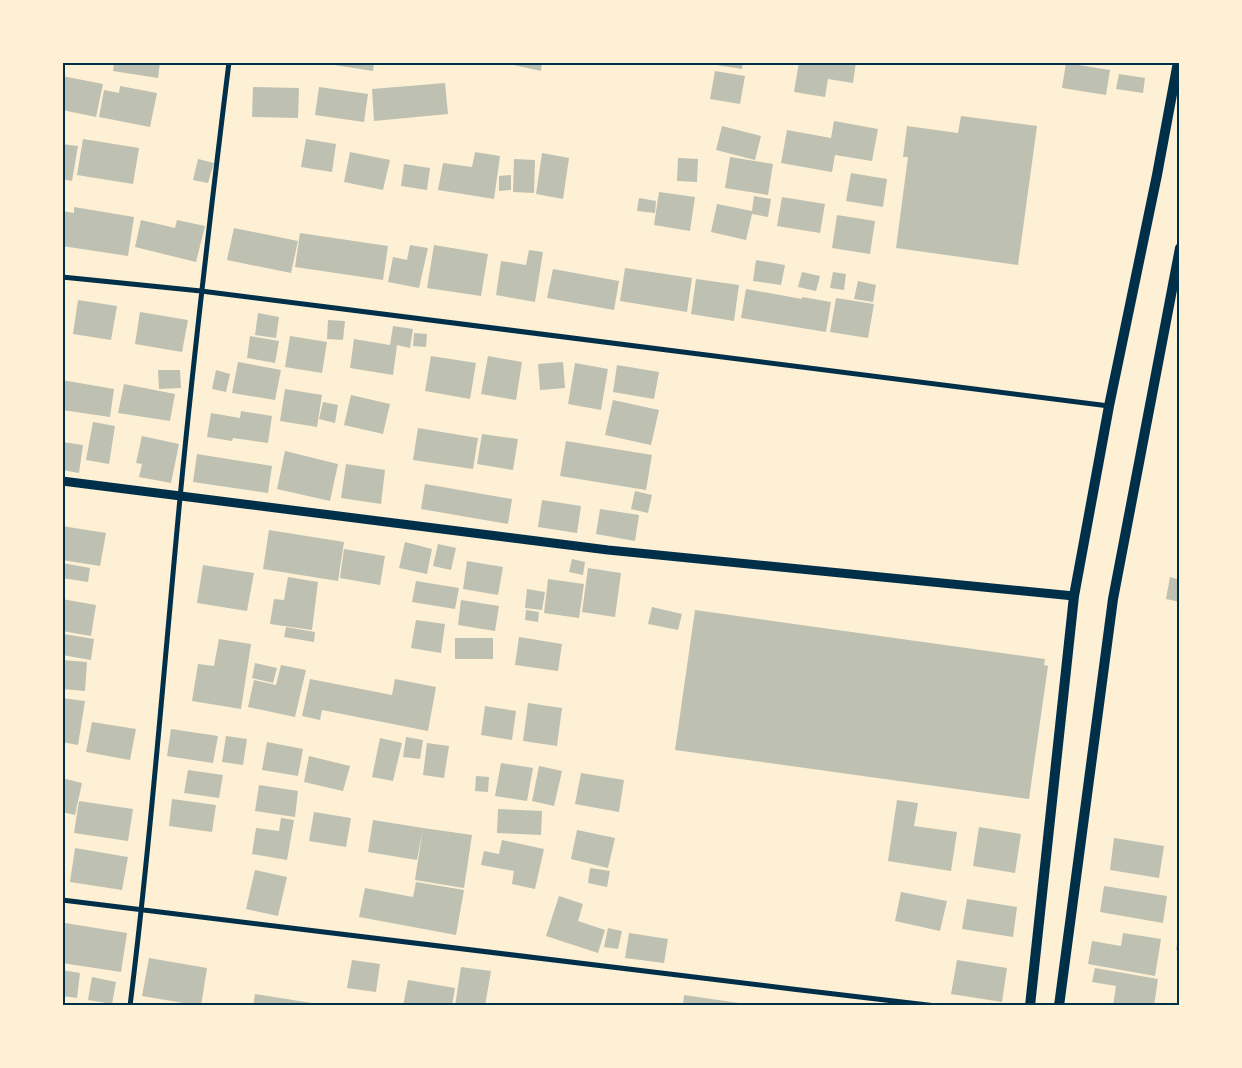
<svg xmlns="http://www.w3.org/2000/svg" width="1242" height="1068" font-family="Figtree,sans-serif">
	<rect width="100%" height="100%" fill="#fdf0d5"/>
	<path fill="#bec0b2" d="M114 62H160L158 78 113 71Z
		M329 62H374L373 71 328 64Z
		M500 62H542L541 71Z
		M717 62H743L742 69 717 65Z
		M799 62H856L853 83 828 79 825 97 794 92Z
		M1066 63 1110 70 1106 95 1062 88Z
		M715 71 745 76 740 104 710 99Z
		M1119 74 1145 78 1143 93 1116 89Z
		M62 76 103 84 96 117 62 110Z
		M445 83 448 114 374 121 372 89Z
		M120 86 157 93 150 127 99 117 104 90 119 93Z
		M253 87 299 88 298 118 252 117Z
		M319 87 368 94 364 122 315 115Z
		M961 116 1037 126 1018 265 896 248 908 157H903L907 126 958 133Z
		M834 121 878 129 872 161 835 155 832 172 781 163 787 130 831 138Z
		M722 126 761 136 755 160 716 150Z
		M83 139 139 148 133 184 77 175Z
		M306 139 336 144 332 172 301 167Z
		M62 144 78 146 72 181 62 179Z
		M350 152 390 160 383 190 344 182Z
		M475 152 500 156 494 199 438 190 443 163 472 167Z
		M542 153 569 158 563 199 536 194Z
		M730 157 773 164 768 195 725 188Z
		M678 158 698 159 697 182 677 181Z
		M198 159 214 163 208 183 193 180Z
		M514 159 535 160 534 193 513 192Z
		M404 164 430 168 427 190 401 186Z
		M851 173 887 179 883 207 846 201Z
		M511 175V190L499 191V176Z
		M659 192 695 197 690 231 654 225Z
		M754 196 771 199 768 217 752 214 746 240 711 232 717 204 752 211Z
		M782 197 825 204 820 233 777 226Z
		M639 198 656 201 655 213 637 211Z
		M74 207 134 217 128 256 62 246V211L74 213Z
		M837 215 875 221 870 254 832 248Z
		M141 220 175 228 177 220 205 226 196 262 135 247Z
		M234 228 298 241 291 273 227 260Z
		M300 233 388 246 383 280 295 267Z
		M410 245 428 248 419 288 388 282 393 257 407 260Z
		M434 245 488 254 481 296 427 288Z
		M529 250 543 252 535 302 496 295 501 261 526 265Z
		M756 260 785 265 781 285 753 281Z
		M625 268 692 278 687 312 620 301Z
		M553 269 619 281 614 310 547 298Z
		M802 272 820 276 816 291 798 287Z
		M833 272 846 274 844 290 830 288Z
		M696 279 739 285 734 321 691 314Z
		M858 281 876 285 873 302 854 299Z
		M746 289 802 299V297L831 302 826 332 741 318Z
		M836 298 874 304 868 338 830 332Z
		M78 300 117 306 111 340 73 334Z
		M140 312 188 320 182 352 135 344Z
		M258 313 279 317 276 338 255 335Z
		M328 320 345 321 343 340 327 339Z
		M393 326 413 329 410 348 397 345 393 375 350 368 354 339 390 345Z
		M414 333 427 334 426 347 413 346Z
		M250 336 279 341 275 363 247 358Z
		M290 336 327 342 322 373 285 367Z
		M431 356 476 363 470 399 425 391Z
		M488 356 522 362 516 400 481 394Z
		M238 362 281 370 275 400 232 393Z
		M563 362 565 388 540 390 538 364Z
		M575 363 608 369 601 410 568 404Z
		M617 365 659 372 654 399 613 392Z
		M158 370H180L181 388 159 389Z
		M216 370 230 374 226 392 212 389Z
		M62 380 114 389 110 417 62 410Z
		M124 384 175 394 170 421 118 413Z
		M285 389 322 395 317 427 280 421Z
		M351 395 390 404 383 434 344 425Z
		M613 400 659 410 651 445 605 435Z
		M323 402 338 405 335 423 319 419Z
		M241 411 272 416 268 443 233 438 232 441 207 437 211 413 240 418Z
		M93 422 115 426 109 464 86 460Z
		M418 428 478 438 473 469 413 460Z
		M482 434 518 439 513 470 477 464Z
		M142 436 179 444 171 483 139 477 142 464 136 463Z
		M566 441 652 455 646 490 560 476Z
		M62 442 83 445 79 473 62 470Z
		M285 451 338 464 330 501 277 489Z
		M197 454 272 466 268 493 193 482Z
		M346 464 385 470 381 504 341 498Z
		M425 484 512 499 508 524 421 509Z
		M635 491 652 495 648 513 631 509Z
		M542 500 581 506 577 533 538 527Z
		M600 509 639 515 635 541 596 534Z
		M62 526 106 533 100 566 62 560Z
		M269 530 344 542 338 581 263 569Z
		M405 542 432 549 427 574 399 568Z
		M438 544 456 548 451 570 433 566Z
		M344 549 385 556 380 585 340 578Z
		M572 559 585 562 583 575 569 572Z
		M467 561 503 567 498 595 463 589Z
		M62 563 90 568 88 582 62 578Z
		M203 565 254 573 247 611 197 603Z
		M588 568 621 573 615 617 582 612Z
		M288 577 318 582 312 630 270 624 274 599 284 600Z
		M1170 577 1180 580V602L1166 599Z
		M548 579 584 584 579 618 544 613Z
		M416 581 459 588 455 609 412 602Z
		M527 589 545 592 542 610 525 608Z
		M62 599 96 605 91 636 62 631Z
		M461 600 499 606 495 631 458 625Z
		M652 607 682 614 678 630 648 624Z
		M526 610 539 612 538 622 525 620Z
		M695 610 1045 659 1044 665 1048 666 1029 799 675 750Z
		M416 620 445 624 441 653 411 648Z
		M286 627 315 632 314 642 284 637Z
		M64 634 94 639 91 660 62 655Z
		M519 637 562 644 558 671 515 665Z
		M455 638H493V659H455Z
		M219 639 251 644 241 709 192 701 198 664 214 666Z
		M62 660 87 662 85 691 62 689Z
		M255 663 277 668 273 683 252 678Z
		M281 665 306 670 295 717 248 707 254 680 276 685Z
		M310 679 392 695 395 679 436 687 428 731 322 710 320 720 302 716Z
		M62 698 85 701 78 745 62 742Z
		M528 703 562 708 557 746 523 741Z
		M485 706 516 711 512 740 481 735Z
		M92 722 136 729 130 760 86 752Z
		M171 729 218 736 213 763 167 756Z
		M226 736 247 739 243 765 222 762Z
		M406 737 423 740 420 759 403 757Z
		M380 738 402 743 393 781 372 777Z
		M267 742 303 749 298 776 262 770Z
		M427 743 449 746 444 778 423 775Z
		M309 756 350 766 343 791 304 782Z
		M501 763 533 768 527 801 495 796Z
		M539 766 562 771 554 806 532 801Z
		M188 770 223 775 219 798 184 793Z
		M581 773 624 780 619 812 575 804Z
		M476 776 489 777 488 792 475 791Z
		M62 778 82 783 75 815 62 812Z
		M259 785 298 791 295 817 255 811Z
		M172 799 216 805 212 832 169 826Z
		M897 800 918 803 914 826 957 832 951 871 888 861Z
		M79 801 133 809 128 841 74 833Z
		M498 809 542 811 541 835 497 833Z
		M314 812 351 818 346 847 309 841Z
		M281 818 294 820 287 860 252 854 256 828 279 831Z
		M373 820 423 828 417 860 368 852Z
		M979 827 1021 834 1015 873 973 866Z
		M423 828 472 835 464 888 415 880Z
		M577 830 615 838 608 868 571 859Z
		M1114 838 1164 846 1159 878 1110 870Z
		M502 840 544 849 535 889 512 884 514 871 481 865 484 851 499 854Z
		M75 848 128 857 122 890 70 882Z
		M590 868 610 871 607 887 588 883Z
		M255 870 287 877 278 916 246 909Z
		M416 882 464 890 456 935 359 917 365 888 413 897Z
		M1104 886 1167 896 1163 923 1100 912Z
		M901 892 947 901 940 931 895 921Z
		M559 896 583 904 578 921 605 930 598 953 546 936Z
		M967 899 1017 907 1013 937 962 929Z
		M65 923 127 933 121 972 62 963V939Z
		M608 928 622 931 618 949 604 947Z
		M629 933 668 939 664 963 625 958Z
		M1123 933 1161 939 1155 976 1088 964 1092 941 1121 946Z
		M1178 936H1180V950H1176Z
		M149 958 207 968 201 1006 142 996Z
		M352 960 380 964 376 992 347 988Z
		M957 960 1007 968 1002 1002 951 994Z
		M461 967 491 971 485 1006H455Z
		M1095 968 1158 979 1154 1006H1113L1116 986 1092 982Z
		M62 970 80 973 77 998 62 996Z
		M92 977 116 982 112 1004 88 1000Z
		M408 980 455 988 452 1006H403Z
		M255 994 318 1004V1006H253Z
		M684 995 739 1003 738 1006H683Z"/>
	<g fill="none" stroke-linecap="round" stroke-linejoin="round">
		<path stroke="#003049" stroke-width="5" d="M62 277 201 291 1109 406
			M62 900 792 989 936 1006
			M130 1006C151 837 164 667 180 498 194 353 211 208 229 62"/>
		<path stroke="#003049" stroke-width="9" d="M62 481 608 550 1074 596"/>
		<path stroke="#003049" stroke-width="10" d="M1030 1006 1074 596 1109 406 1157 175 1178 62
			M1059 1006 1113 599 1180 248"/>
	</g>
	<rect width="1242" height="1068" fill="none" stroke="#fdf0d5" stroke-width="128"/>
	<rect x="64" y="64" width="1114" height="940" fill="none" stroke="#003049" stroke-width="2"/>
</svg>
